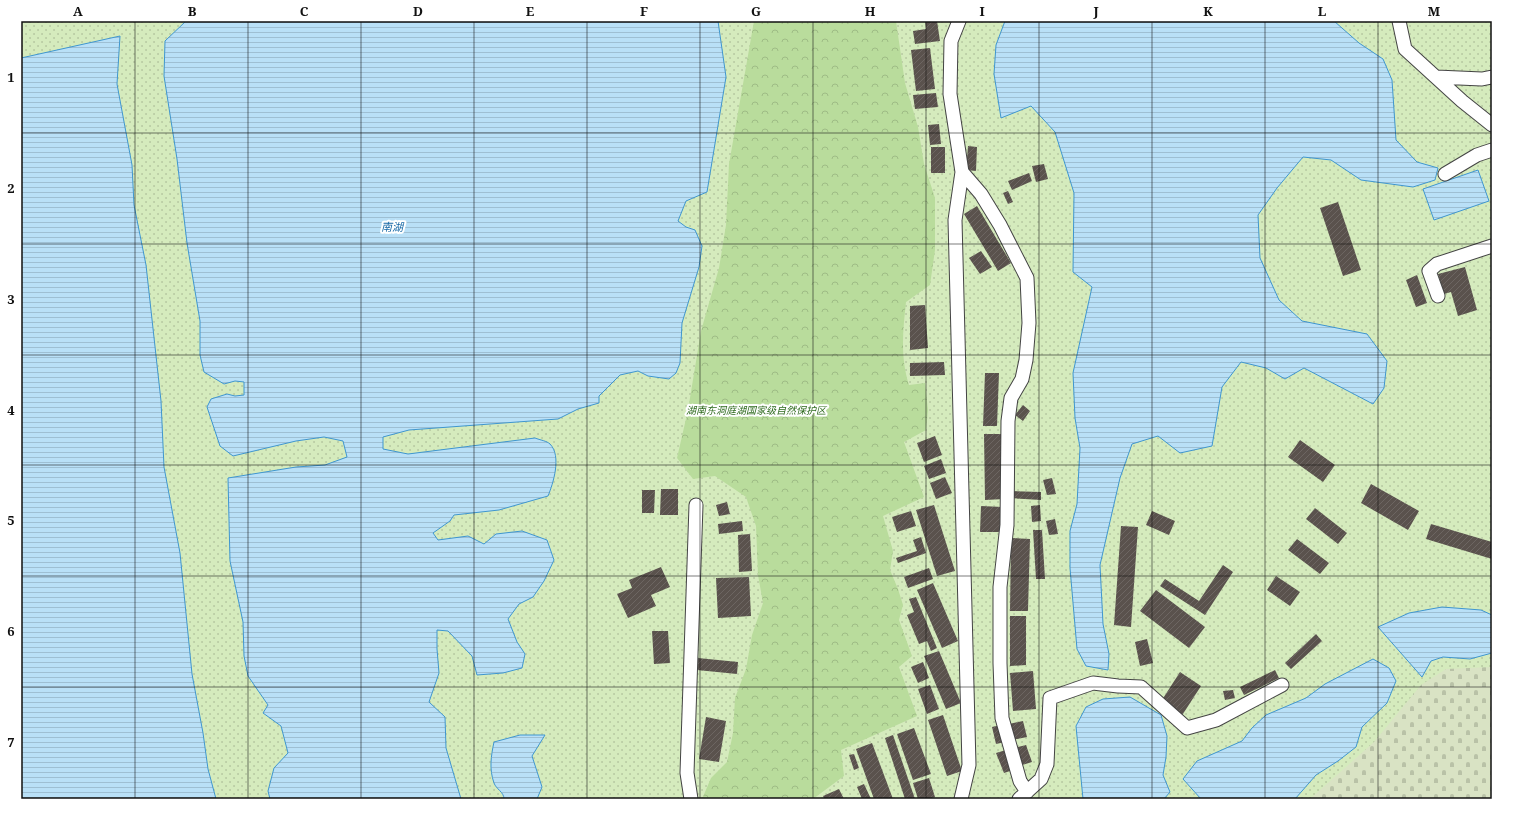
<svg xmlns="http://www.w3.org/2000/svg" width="1513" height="820" font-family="'Noto Serif','Noto Sans SC',serif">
	<defs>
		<pattern id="green-dots" width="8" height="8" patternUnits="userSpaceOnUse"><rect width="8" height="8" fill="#d5ebbd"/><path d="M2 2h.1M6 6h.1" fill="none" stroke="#b6c8a1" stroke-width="1.8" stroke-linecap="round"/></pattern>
		<pattern id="forest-crowns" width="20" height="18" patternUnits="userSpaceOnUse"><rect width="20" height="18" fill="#b9dc9c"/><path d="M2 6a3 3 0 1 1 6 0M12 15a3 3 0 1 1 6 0" fill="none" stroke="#9ebc85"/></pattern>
		<pattern id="cemetery-stones" width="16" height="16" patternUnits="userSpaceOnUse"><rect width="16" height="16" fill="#d9e3c4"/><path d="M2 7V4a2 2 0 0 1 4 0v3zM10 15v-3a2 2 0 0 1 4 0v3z" fill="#b9c2a7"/></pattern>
		<pattern id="water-rules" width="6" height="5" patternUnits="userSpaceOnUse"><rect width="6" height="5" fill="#b9e0f7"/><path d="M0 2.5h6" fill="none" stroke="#9ebfd3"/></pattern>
		<pattern id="building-hatch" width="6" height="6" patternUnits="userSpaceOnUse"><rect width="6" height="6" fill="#5a524d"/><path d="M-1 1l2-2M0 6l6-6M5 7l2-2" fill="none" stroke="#6d6662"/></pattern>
	</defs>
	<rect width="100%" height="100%" fill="#fffdf5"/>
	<path fill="url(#green-dots)" d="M21 21H1492V799H21Z"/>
	<path fill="url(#forest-crowns)" d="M754 21H896L905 83 918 127 924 164 935 198V250L930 285 906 302C903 330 900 357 909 385L925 383 928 410 926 430 904 442 924 497 883 516 893 551 890 570 898 589 903 605 899 620 912 656 899 667 917 716 841 750 844 776 813 799H702L711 778 727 762 733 733 735 698 746 669 752 635 763 603 758 575 756 526 746 497 715 476 693 479 677 458 688 410 701 331 719 268 726 225 729 164Z"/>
	<path fill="url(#cemetery-stones)" d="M1492 667V799H1310L1374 742 1421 685 1446 669Z"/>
	<path fill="url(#water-rules)" stroke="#3f96cf" d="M186 21H718L726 77 707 192 686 201 678 221 686 227 695 230 702 246 699 267 682 323 680 363 676 373 669 379 648 376 638 371 620 375 599 396V403L578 409 558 419 409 430 383 437V449L408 454 535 438C540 440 547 441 550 444 562 456 553 484 548 496L499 510 454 515 450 521 433 533 438 540 468 536 484 544 496 534 522 531 547 540 554 560 544 581 533 597 519 604 508 619 517 642 525 654 522 668 503 673 477 675 472 656 448 631 437 630V649L439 673 429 702 445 717 446 748 461 799H270L268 791 274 768 288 753 281 726 263 713 268 705 248 676 244 656 243 622 230 561 228 478 296 467 325 465 347 457 343 441 324 437 296 441 233 456 220 446 207 407 211 399 227 394 235 396 244 395V382L235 381 224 384 204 372 200 355V321L187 243 177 159 164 76 165 41Z
		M1005 21H1334L1359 43 1383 59 1392 80 1396 140 1417 162 1438 168 1435 180 1413 187 1361 180 1331 160 1303 157 1277 188 1258 215 1260 258 1279 300 1302 321 1367 334 1387 361 1384 388 1373 404 1304 368 1285 379 1266 368 1241 362 1222 387 1212 446 1180 453 1158 436 1132 444 1120 478 1100 565 1103 624 1109 654 1108 670 1086 666 1077 649 1070 568V531L1077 504 1080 448 1075 418 1073 373 1092 287 1073 272 1074 193 1055 132 1031 106 1001 118 994 74 996 45Z
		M120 36 117 84 132 165 134 205 146 265 161 401 164 467 180 553 192 674 203 733 208 769 216 799H21V58Z
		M1478 170 1489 201 1434 220 1423 189Z
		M1442 607 1481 610 1492 615V653L1470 659 1443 657 1431 661 1422 677 1378 627 1409 613Z
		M1373 659 1389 668 1396 681 1387 703 1362 727 1356 747 1338 761 1316 775 1295 799H1201L1183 779 1197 761 1242 741 1252 728 1266 715 1306 698 1325 684Z
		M1130 697 1161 715 1167 736 1166 757 1163 775 1170 792 1164 799H1083L1076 726 1086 707 1103 699Z
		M520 735H545L532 756 542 787 537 799H504C504 792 496 789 494 783 489 769 491 756 494 742Z"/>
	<path fill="url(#building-hatch)" d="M925 21H937L940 41 915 44 913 31 926 29Z
		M930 48 935 89 916 91 911 50Z
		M936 93 938 107 915 109 913 95Z
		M939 124 941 144 930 145 928 125Z
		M968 146 977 147 976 171 966 170Z
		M931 147H945V173H931Z
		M1044 164 1048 179 1036 182 1032 166Z
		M1029 173 1032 181 1012 190 1008 181Z
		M1008 191 1013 202 1008 204 1003 193Z
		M1338 202 1361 270 1343 276 1320 208Z
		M977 206 1011 263 998 271 964 214Z
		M981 251 992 267 980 274 969 258Z
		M1465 267 1477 310 1458 316 1451 292 1444 294 1438 274Z
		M1417 275 1427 303 1416 307 1406 280Z
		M925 305 928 348 910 350V306Z
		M944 362 945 375 910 376V363Z
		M985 373H999L997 426H983Z
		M1023 405 1030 411 1023 421 1015 415Z
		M984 434H1003L1004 499 985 500Z
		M935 436 942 455 924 462 917 443Z
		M1300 440 1335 465 1323 482 1288 457Z
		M941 459 946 473 929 479 924 466Z
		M945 477 952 493 936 499 930 483Z
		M1052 478 1056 494 1047 495 1043 480Z
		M1371 484 1419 511 1408 530 1361 503Z
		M661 489H678V515H660Z
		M642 490H655L654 513H642Z
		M1011 491 1041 492V500L1010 498Z
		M727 502 730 514 719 516 716 505Z
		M934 505 955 571 937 576 916 510Z
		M1040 505 1041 521 1032 522 1031 506Z
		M981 506 1003 507 1002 532H980Z
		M1315 508 1347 533 1338 544 1306 519Z
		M911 511 916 526 897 532 892 517Z
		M1152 511 1175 521 1169 535 1146 525Z
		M1055 519 1058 534 1049 535 1046 521Z
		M742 521 743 531 719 534 718 524Z
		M1431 524 1492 542V559L1426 539Z
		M1121 526 1138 527 1131 627 1114 625Z
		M1033 530H1042L1045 579H1036Z
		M750 534 752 571 739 572 738 535Z
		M921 537 926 553 898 563 896 558 917 551 913 540Z
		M1011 538 1030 539 1028 611H1010Z
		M1297 539 1329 563 1320 574 1288 550Z
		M1223 565 1233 572 1205 615 1160 586 1165 579 1199 601Z
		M661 567 670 587 651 595 656 606 628 618 617 594 632 588 629 580Z
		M929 568 933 579 908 588 904 577Z
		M1276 576 1300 592 1290 606 1267 590Z
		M749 577 751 616 718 618 716 578Z
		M933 583 958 641 942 648 917 590Z
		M1156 590 1205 627 1189 648 1140 611Z
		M916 597 937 648 931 651 927 641 919 644 907 615 914 612 909 599Z
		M1010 616H1026V665L1010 666Z
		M652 631H668L670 663 654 664Z
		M1316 634 1322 641 1291 669 1285 663Z
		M1147 639 1153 663 1140 666 1135 642Z
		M939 651 961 703 946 709 924 656Z
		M698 658 738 662 737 674 697 670Z
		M923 662 929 678 918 683 911 667Z
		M1275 670 1279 678 1244 695 1240 687Z
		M1033 671 1036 709 1013 711 1010 673Z
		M1180 672 1201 686 1181 717 1160 703Z
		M930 685 939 709 927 714 918 689Z
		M1233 690 1235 698 1225 700 1223 691Z
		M943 715 962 771 947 776 928 720Z
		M706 717 726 721 719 762 699 759Z
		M1023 721 1027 737 1012 740 1009 724Z
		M1000 725 1005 742 996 744 992 727Z
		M914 728 931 774 913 780 897 734Z
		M893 735 915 799H905L885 738Z
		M872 743 893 799H874L856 749Z
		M1026 745 1032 762 1019 766 1014 748Z
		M1006 750 1013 770 1004 773 996 753Z
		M854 754 859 768 854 770 849 755Z
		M929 778 935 797 928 799H918L913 783Z
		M864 784 871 799H862L857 787Z
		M839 789 844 799H824L823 796Z"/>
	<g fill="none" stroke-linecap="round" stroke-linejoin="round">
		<defs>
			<path id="street" d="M959 21 951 41 950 94 962 172 955 220 969 765 961 799
				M1399 21 1405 49 1462 101 1492 125
				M1436 77 1482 79 1492 77
				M962 172 981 194 1000 225 1027 278 1029 323 1026 360 1022 379 1011 398 1008 421 1007 525 1000 587V663L1002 718 1020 781 1027 792
				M1445 174 1477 155 1492 150
				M1438 296 1429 271 1437 264 1492 246
				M691 799 687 773 696 505
				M1019 799 1041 779 1047 764 1050 698 1093 683 1118 686 1141 687 1187 728 1216 720 1282 685"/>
		</defs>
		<use href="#street" stroke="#444" stroke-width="15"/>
		<use href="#street" stroke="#fff" stroke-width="13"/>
	</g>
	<path fill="none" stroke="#111" stroke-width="1" stroke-opacity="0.55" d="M135 21V799M248 21V799M361 21V799M474 21V799M587 21V799M700 21V799M813 21V799M926 21V799M1039 21V799M1152 21V799M1265 21V799M1378 21V799M21 133H1492M21 244H1492M21 355H1492M21 465H1492M21 576H1492M21 687H1492"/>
	<g text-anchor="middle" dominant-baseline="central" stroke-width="4" stroke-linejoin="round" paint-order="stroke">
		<g font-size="10" font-style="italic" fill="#2f6b1f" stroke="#fff">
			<text x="756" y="410">湖南东洞庭湖国家级自然保护区</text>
		</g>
		<g font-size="11" font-style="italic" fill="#1768a6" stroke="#fff">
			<text x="392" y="226">南湖</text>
		</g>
	</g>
	<rect width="1513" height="820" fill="none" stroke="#ffffff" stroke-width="44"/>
	<rect x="22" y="22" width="1469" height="776" fill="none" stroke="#111" stroke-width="1.5"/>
	<g font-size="13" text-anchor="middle" font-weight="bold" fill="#111">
		<text x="78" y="16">A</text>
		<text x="192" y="16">B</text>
		<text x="304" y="16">C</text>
		<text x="418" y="16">D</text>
		<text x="530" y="16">E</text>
		<text x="644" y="16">F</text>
		<text x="756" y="16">G</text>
		<text x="870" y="16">H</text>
		<text x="982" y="16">I</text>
		<text x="1096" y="16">J</text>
		<text x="1208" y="16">K</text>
		<text x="1322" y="16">L</text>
		<text x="1434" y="16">M</text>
		<text x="11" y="82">1</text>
		<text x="11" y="193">2</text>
		<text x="11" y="304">3</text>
		<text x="11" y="415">4</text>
		<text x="11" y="525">5</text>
		<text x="11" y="636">6</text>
		<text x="11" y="747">7</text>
	</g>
</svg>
